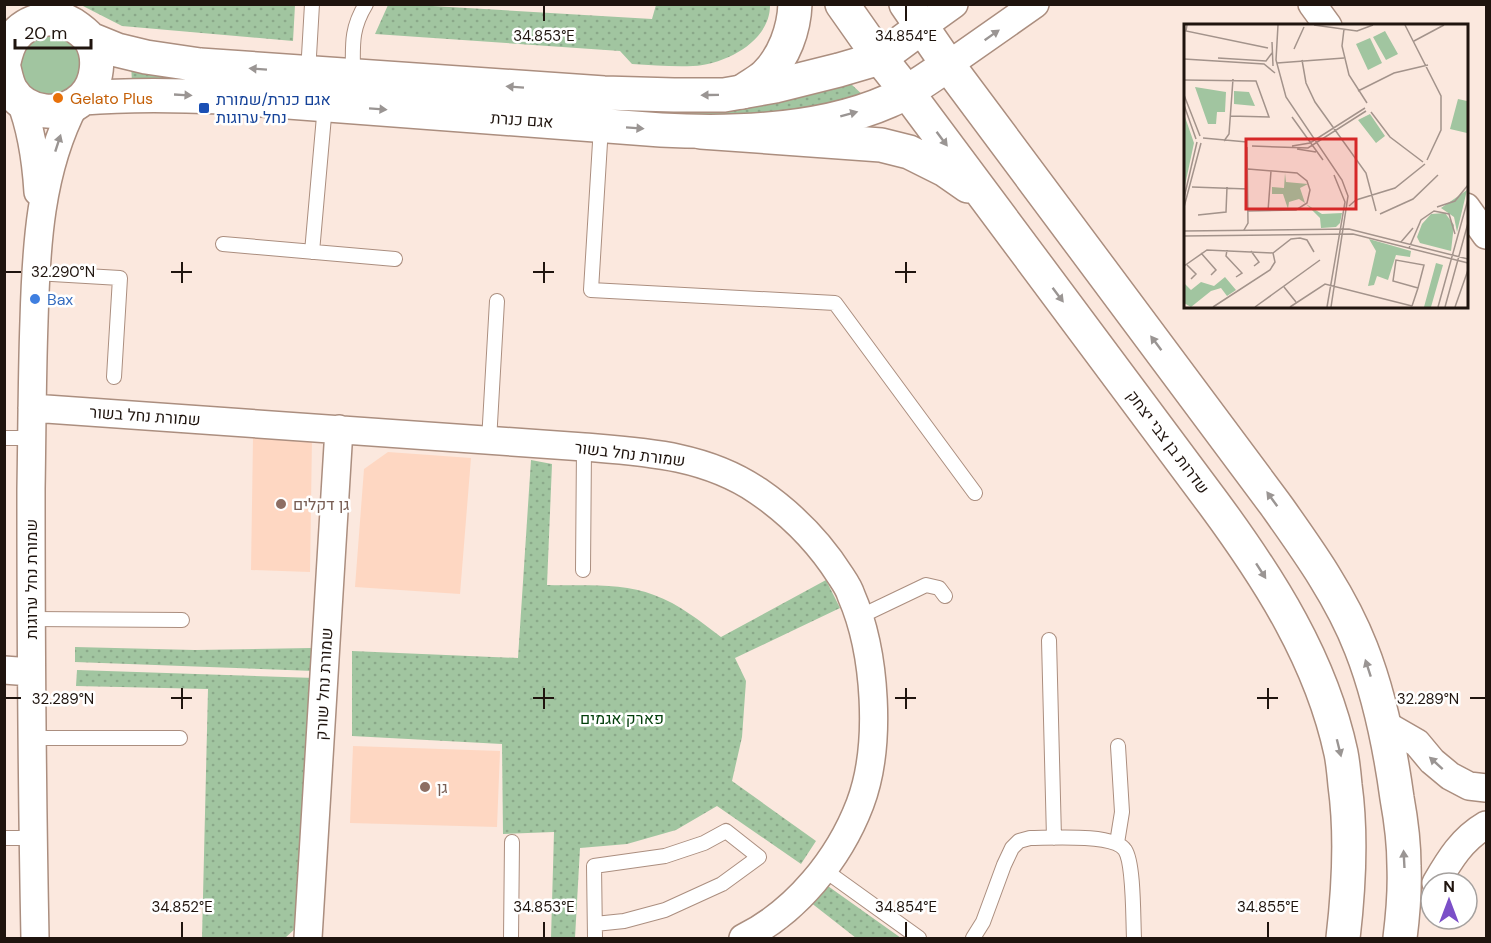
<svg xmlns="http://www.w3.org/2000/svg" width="1491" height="943" font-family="'DM Sans',Heebo,sans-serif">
	<defs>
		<pattern id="park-dots" width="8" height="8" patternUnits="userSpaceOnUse" patternTransform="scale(1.5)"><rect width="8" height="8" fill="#a1c5a0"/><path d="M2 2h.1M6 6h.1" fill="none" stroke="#8aa889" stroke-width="1.8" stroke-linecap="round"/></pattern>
	</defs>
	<rect width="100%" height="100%" fill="#fbe8de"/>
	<path fill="#fed7c2" d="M253 438H312L310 572 251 570Z
		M388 452 471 458 460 594 355 587 364 469Z
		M353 746 500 751 497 827 350 823Z"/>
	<path fill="#a1c5a0" d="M42 33 66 35 87 63 64 102 21 89 17 55Z"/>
	<path fill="url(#park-dots)" d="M81 5H295L293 41 122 26Z
		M388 5H415L652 19 656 5 770 4C771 41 726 64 693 66 673 67 652 65 632 64L620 51 375 34Z
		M131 63 777 101 851 84 865 97 806 108 742 116 688 115 362 93 132 83Z
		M531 460 552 464 547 585C581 586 622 582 654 595 679 604 700 621 721 637L826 580 840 608 735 658 746 681 742 737 732 781 816 841 801 864 717 806 676 830 627 844 580 848 575 938H551L554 832 503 834 502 744 352 736V651L518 658Z
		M75 647 195 650 311 648 314 671 75 662Z
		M77 670 315 678 308 917 285 938H202L208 689 76 686Z
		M825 884 901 938H856L810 902Z"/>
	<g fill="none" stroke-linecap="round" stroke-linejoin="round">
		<defs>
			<path id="service" d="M308 73 312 4
				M353 76C353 47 350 30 366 4
				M601 126 591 290 835 303 975 493
				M223 244 395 259
				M312 252 325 105
				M35 273 120 278 114 377
				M4 438H32
				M489 441 497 301
				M583 570 584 447
				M859 617 926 585 939 588 945 596
				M31 619 182 620
				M1049 640 1054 838
				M31 738H180
				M4 838H33
				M1117 843 1122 812 1118 746
				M823 869 919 938
				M595 924 624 921 665 910 722 884 759 857 726 831 704 843 665 856 594 866 595 938
				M511 938 512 842
				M973 938 983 922 1004 865 1012 848 1019 841 1030 838C1050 838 1114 833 1125 850 1134 863 1133 920 1134 938"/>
			<path id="minor" d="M1312 4 1328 26
				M922 27 954 4
				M948 65 1035 4
				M20 100C32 130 36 160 38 192
				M1466 207 1486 235
				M32 408 584 447C645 452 705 455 758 491 790 513 819 542 840 575 844 581 849 588 851 595 876 652 882 746 860 804 839 859 796 912 743 938
				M4 670 31 672
				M1384 724 1417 743 1432 761 1450 776 1469 786 1486 788
				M1436 883C1450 859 1462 839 1486 825
				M35 938C32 789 31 639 31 489 32 433 32 377 34 321 36 247 40 170 75 104
				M308 938 339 429"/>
			<path id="tertiary" d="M90 39 117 50 146 57 200 65 604 93 674 95H724L775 86 839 70 880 58 922 27
				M4 62C6 53 8 44 14 37 27 20 54 13 72 24 78 28 85 33 90 39 101 56 98 84 83 98 62 118 26 115 11 90 7 83 6 76 4 68
				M83 98C130 94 176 95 223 97L661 130C735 134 821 131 889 101 910 92 929 77 948 65"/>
			<path id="secondary" d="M842 4 880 58 907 92 1214 504C1270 580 1321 660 1341 753 1343 763 1344 774 1345 785 1352 836 1349 887 1343 938
				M906 4 948 65 1275 504C1307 549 1341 596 1361 648 1380 696 1390 747 1397 798 1401 820 1404 843 1404 866 1405 890 1403 914 1400 938
				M742 92C749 86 759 82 766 75 784 57 794 30 795 4
				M701 132 881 145 909 152 945 170 968 186"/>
		</defs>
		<use href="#service" stroke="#ab8e7f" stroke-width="16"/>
		<use href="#minor" stroke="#ab8e7f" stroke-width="30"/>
		<use href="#tertiary" stroke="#ab8e7f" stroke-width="36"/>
		<use href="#secondary" stroke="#ab8e7f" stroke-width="36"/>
		<use href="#service" stroke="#fff" stroke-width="14"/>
		<use href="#minor" stroke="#fff" stroke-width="27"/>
		<use href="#tertiary" stroke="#fff" stroke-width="33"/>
		<use href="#secondary" stroke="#fff" stroke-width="33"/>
	</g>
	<defs><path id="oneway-solid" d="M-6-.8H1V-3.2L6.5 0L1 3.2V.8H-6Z" transform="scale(1.5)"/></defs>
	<g fill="#9a9593">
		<use href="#oneway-solid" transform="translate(992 35) rotate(-35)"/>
		<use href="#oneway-solid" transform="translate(258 69) rotate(-176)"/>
		<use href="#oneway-solid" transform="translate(515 87) rotate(-176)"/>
		<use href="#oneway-solid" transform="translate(183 95) rotate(3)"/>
		<use href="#oneway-solid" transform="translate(710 95) rotate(179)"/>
		<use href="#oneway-solid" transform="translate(378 109) rotate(4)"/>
		<use href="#oneway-solid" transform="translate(849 114) rotate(-15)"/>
		<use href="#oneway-solid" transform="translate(635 128) rotate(4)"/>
		<use href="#oneway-solid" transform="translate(942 139) rotate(53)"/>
		<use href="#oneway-solid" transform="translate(58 143) rotate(-72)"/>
		<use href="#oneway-solid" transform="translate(1058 295) rotate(53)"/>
		<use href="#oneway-solid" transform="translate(1156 343) rotate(-127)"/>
		<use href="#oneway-solid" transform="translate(1272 499) rotate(-126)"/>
		<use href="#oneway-solid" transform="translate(1261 571) rotate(57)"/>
		<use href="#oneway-solid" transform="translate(1368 668) rotate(-108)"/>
		<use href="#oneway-solid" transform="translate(1339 748) rotate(76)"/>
		<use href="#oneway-solid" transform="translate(1436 763) rotate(-138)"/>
		<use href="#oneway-solid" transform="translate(1404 859) rotate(-93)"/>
	</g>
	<path fill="none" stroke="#1f140e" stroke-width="2" d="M544 6V21M906 6V21M182 262V283M544 262V283M906 262V283M6 272H21M171 272H192M533 272H554M895 272H916M182 688V709M544 688V709M906 688V709M1268 688V709M6 698H21M171 698H192M533 698H554M895 698H916M1257 698H1278M1470 698H1485M182 922V937M544 922V937M906 922V937M1268 922V937"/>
	<circle fill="#e8710a" stroke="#fff" stroke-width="2" cx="58" cy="98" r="6"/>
	<rect fill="#1a4fb4" stroke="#fff" stroke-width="2" x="198" y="102" width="12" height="12" rx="3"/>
	<circle fill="#3f7fe0" stroke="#fff" stroke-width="2" cx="35" cy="299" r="6"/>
	<g fill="#8d6e63" stroke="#fff" stroke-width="2">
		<circle cx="281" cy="504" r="6"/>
		<circle cx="425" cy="787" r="6"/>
	</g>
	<g text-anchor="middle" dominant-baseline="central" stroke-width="5" stroke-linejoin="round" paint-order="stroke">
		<g font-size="16" fill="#c56008" stroke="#fff" text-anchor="start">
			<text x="70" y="98">Gelato Plus</text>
		</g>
		<g font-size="16" fill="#164399" stroke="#fff" text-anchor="start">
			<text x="216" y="99">אגם כנרת/שמורת<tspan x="216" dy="18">נחל ערוגות</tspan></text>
		</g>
		<g font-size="16" fill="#1f140e" stroke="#fff">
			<text transform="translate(522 120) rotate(4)">אגם כנרת</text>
			<text transform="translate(145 416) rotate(4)">שמורת נחל בשור</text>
			<text transform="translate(1168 442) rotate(53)">שדרות בן צבי יצחק</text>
			<text transform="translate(630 454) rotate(7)">שמורת נחל בשור</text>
			<text transform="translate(31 579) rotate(-90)">שמורת נחל ערוגות</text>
			<text transform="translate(324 684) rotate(-87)">שמורת נחל שורק</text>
		</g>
		<g font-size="16" fill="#366cbe" stroke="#fff" text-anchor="start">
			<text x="47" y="299">Bax</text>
		</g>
		<g font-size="16" fill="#785e54" stroke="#fff" text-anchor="start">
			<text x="293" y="504">גן דקלים</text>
			<text x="437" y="787">גן</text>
		</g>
		<g font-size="16" fill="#023e0a" stroke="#fff">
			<text x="622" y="718">פארק אגמים</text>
		</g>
	</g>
	<g transform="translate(1184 24)">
		<rect width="284" height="284" fill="#fbe8de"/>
		<path d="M201 7 214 30 202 36 189 13ZM186 14 198 39 184 46 172 20ZM11 63 42 68 41 88H33L32 100H24ZM274 75 283 77V109L266 105ZM283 166 273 208 270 193 257 184ZM261 189 270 201 267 227 236 219 233 213 238 200 247 190ZM252 239 259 241 247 283H240Z" fill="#a1c5a0"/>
		<path d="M50 67 65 68 71 82 50 80ZM0 90 10 119 0 166ZM186 90 201 112 192 119 174 96ZM101 149 102 158 124 160 116 164 121 179 115 175 105 178 104 185 99 170H88V163L100 164ZM122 180 138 190 158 189 156 199 152 203 137 204 136 194ZM185 215 227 227 226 233 212 231 204 256 193 252 190 261 184 262 192 227ZM41 253 52 266 43 272 37 264 27 267 7 283 0 279V259L7 266 17 258 30 262Z" fill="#a1c5a0"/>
		<path fill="none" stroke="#a3938b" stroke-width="1.5" d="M3 1 2 7 84 24M94 1 92 36 102 73 158 156 164 172 147 283M130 1 173 7 189 1M221 1 257 72V106L243 136M160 5 158 22 165 51 183 79M230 17 260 1M88 18 89 42M110 25 120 3M34 34 82 37 88 29M0 35 80 40 91 49M118 36 122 59 131 78 182 149 192 187M93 39 160 34M0 56 72 57 85 93 46 92M174 67 210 49 244 41M0 71 16 112M0 81 12 115M187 88 206 113 239 138M108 93 139 136M19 114 63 118M40 117 45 110 49 55M68 122 124 124 182 87M108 122 126 119 181 84M113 125 132 128M64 145 113 149 123 157 126 166 123 179 112 186 64 187M8 163 64 165M0 174 13 118M165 182 172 176 211 164 241 140M0 183 17 119M253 183 271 177 284 161M84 187 87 147M196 190 229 175 254 151M14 191 42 188 43 163M60 206 64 199 63 123M0 207 165 205 284 235M0 212 169 210 284 239M217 218 229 204M225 224 237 196 250 187 265 190 271 210M43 226 42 232 58 249 52 253M67 227 75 238 70 242M17 229 32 246 27 251M3 241 12 250 7 255M0 242 23 226 89 229 107 215 116 214 123 216 130 228M100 263 112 278M228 282 234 264 240 241 212 236 209 257 234 264M29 283 86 246 91 238 89 229M71 283 136 236M106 283 141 260 228 282M143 283 161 178 150 151M254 283 284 175M261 283 284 199M271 283 284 246"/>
		<path fill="#d62828" fill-opacity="0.15" stroke="#d62828" stroke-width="3" d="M62 115H172V185H62Z"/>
		<rect width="284" height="284" fill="none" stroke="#1f140e" stroke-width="3"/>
	</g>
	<g font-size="15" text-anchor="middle" fill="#1f140e" stroke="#fff" stroke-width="5" stroke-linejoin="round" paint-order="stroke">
		<text x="544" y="41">34.853°E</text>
		<text x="906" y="41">34.854°E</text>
		<text x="63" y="277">32.290°N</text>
		<text x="63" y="704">32.289°N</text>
		<text x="1428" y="704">32.289°N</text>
		<text x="182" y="912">34.852°E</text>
		<text x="544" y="912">34.853°E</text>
		<text x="906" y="912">34.854°E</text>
		<text x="1268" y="912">34.855°E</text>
	</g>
	<rect width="1491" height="943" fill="none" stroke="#1f140e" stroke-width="12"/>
	<g transform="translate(1449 901)"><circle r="28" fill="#ffffff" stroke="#a5a19f" stroke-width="1.5"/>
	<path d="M0-4.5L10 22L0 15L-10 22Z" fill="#7b4fc8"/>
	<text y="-9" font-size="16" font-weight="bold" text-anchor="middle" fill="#1f140e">N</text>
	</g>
	<path d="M15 39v9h76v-9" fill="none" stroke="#1f140e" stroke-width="3"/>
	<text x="24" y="39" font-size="18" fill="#1f140e" stroke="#ffffff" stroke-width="4.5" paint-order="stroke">20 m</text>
</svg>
